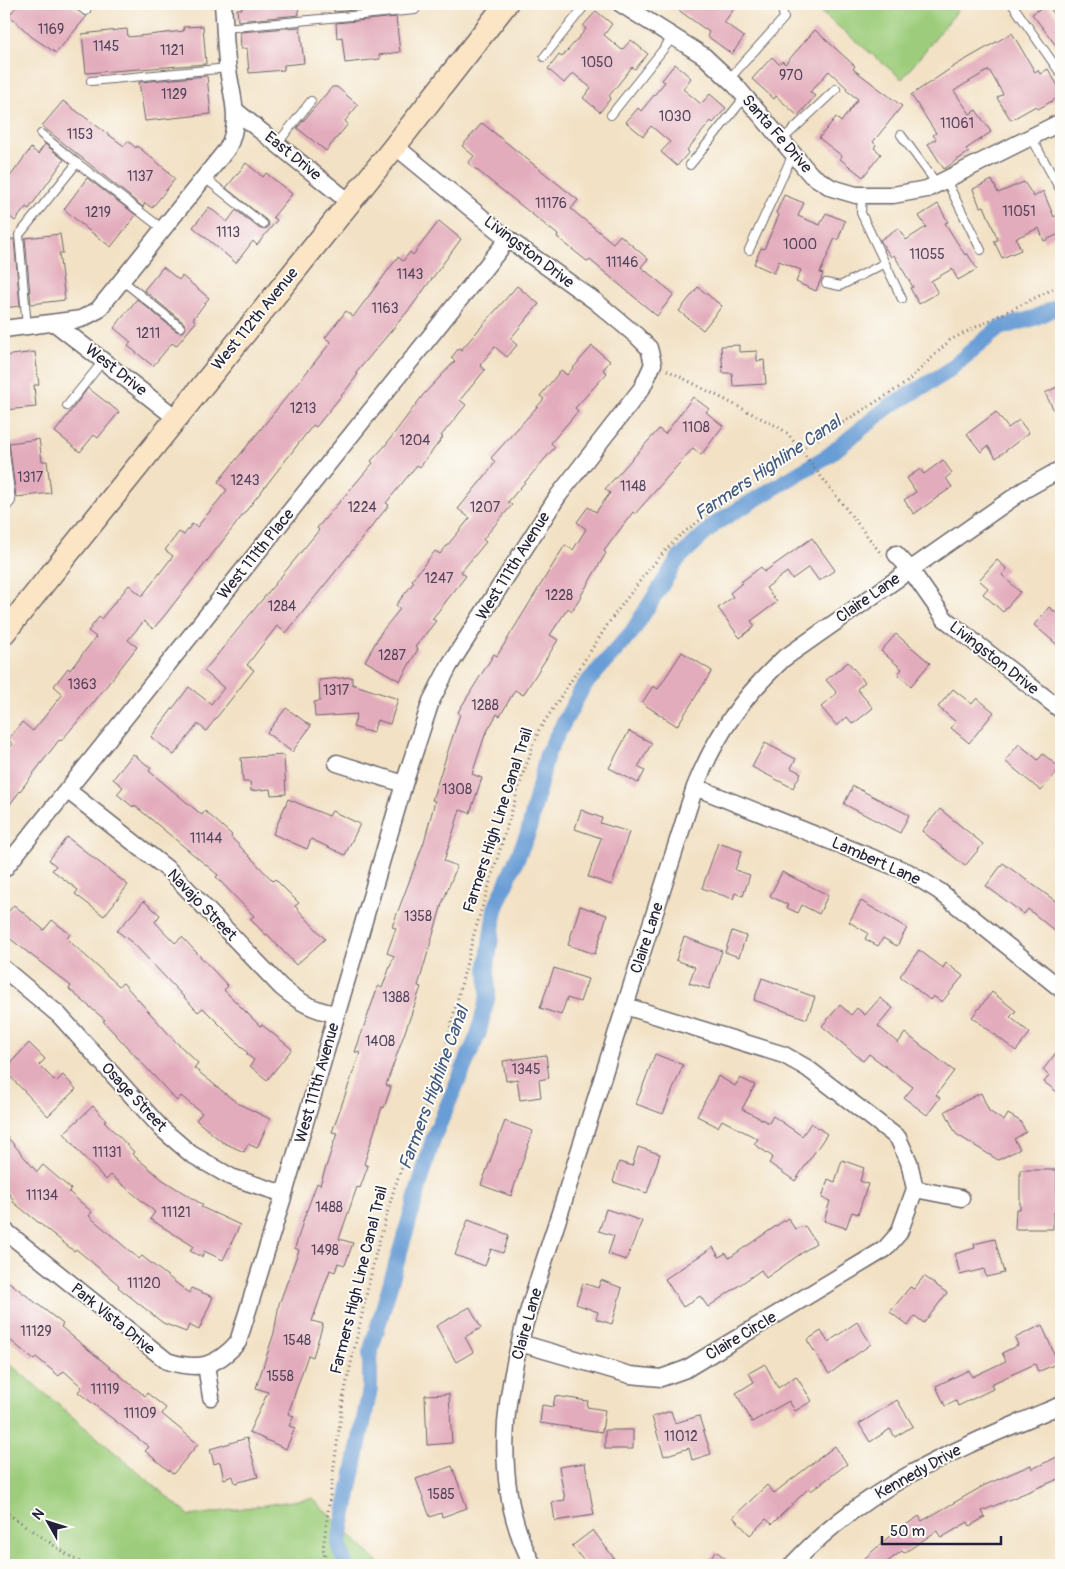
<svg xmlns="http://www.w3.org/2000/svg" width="1065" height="1569" font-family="Pangolin,sans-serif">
	<rect width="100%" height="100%" fill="#fdfcf7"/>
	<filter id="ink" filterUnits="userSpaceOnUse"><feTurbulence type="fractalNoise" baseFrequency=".02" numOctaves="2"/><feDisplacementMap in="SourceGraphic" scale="10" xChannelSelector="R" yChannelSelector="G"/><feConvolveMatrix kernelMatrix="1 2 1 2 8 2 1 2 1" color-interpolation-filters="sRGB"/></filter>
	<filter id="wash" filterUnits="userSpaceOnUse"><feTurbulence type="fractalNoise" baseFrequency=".0096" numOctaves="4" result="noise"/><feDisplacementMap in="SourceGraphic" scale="20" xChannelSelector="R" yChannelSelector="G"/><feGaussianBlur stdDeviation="1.12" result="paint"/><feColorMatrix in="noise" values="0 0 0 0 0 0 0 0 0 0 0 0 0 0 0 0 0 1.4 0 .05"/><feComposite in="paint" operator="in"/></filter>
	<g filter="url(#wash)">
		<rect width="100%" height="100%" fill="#f2e1c4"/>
		<path fill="#9dcd7c" stroke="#60785c" d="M811 4H963L902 79Z
			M4 1359 190 1516 312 1498 381 1565H4Z"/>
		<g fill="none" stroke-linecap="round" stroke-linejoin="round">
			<path stroke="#699dd5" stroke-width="16" d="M345 1565 339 1543 370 1389V1353L434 1136 478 1035 488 995 487 966 495 909 528 833 547 754 583 687 632 632 678 559 716 523 829 455 888 407 944 374 999 328 1034 318 1061 305"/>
		</g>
		<g id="blocks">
			<path fill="#e3acbc" d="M19 4H71L74 8 87 16 56 53 32 37 9 15Z
				M241 4H298L299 15 238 21 237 9H242Z
				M334 4H395V6L334 12Z
				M670 4H738L724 22 744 37 732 54 707 36 709 32Z
				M1047 4 1061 23V52L1032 14Z
				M596 11 612 24 604 35 622 50 631 40 648 54 635 69 632 67 609 96 611 98 600 112 583 98 591 88 573 73 564 83 548 69 559 55 562 57 586 29 583 26Z
				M396 17 400 52 379 55 380 59 345 63 342 37 337 38 336 23Z
				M203 26 206 64 86 73 82 34 127 29 128 37 148 35 184 31 183 27Z
				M300 27 304 63 284 65V70L249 73 247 48 241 49 240 32Z
				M815 30 855 66 853 69 902 106 873 142 876 145 874 148 881 154 863 177 840 159 842 156 819 138 836 117 841 122 858 99 846 90 847 88 829 71 810 92 815 96 798 116 776 96 774 99 752 79 772 57 779 64 782 61 785 64Z
				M1012 33 1035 72 1038 70 1040 74 1048 69 1061 91V96L1038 109 1036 106 1011 120 997 98 1003 94 989 70 965 84 954 91 970 114 976 110 991 132 966 149 969 152 944 169 928 144 936 139 933 135 936 133 911 95 956 65Z
				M675 64 691 78 683 89 701 104 710 94 726 108 713 123 711 121 687 150 689 152 677 166 661 152 670 142 651 126 643 136 626 122 638 108 641 111 665 82 662 80Z
				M207 76 211 114 145 121 139 82Z
				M332 87H337L358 105 345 121 348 124 326 151 297 128Z
				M63 101 124 146 128 141 136 148 137 146 169 172 168 173 175 179 152 208 145 203 143 207 42 126Z
				M482 123 578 200 571 209 613 243 620 235 648 259 641 267 674 294 657 316 590 260 588 262 557 237 558 235 468 163 474 156 462 146Z
				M45 144 64 160 29 209 26 207 15 221 4 212V185L31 148 38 154Z
				M246 163 263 177 266 173 292 194 273 217 277 220 257 245 253 241 236 263 193 227 209 207 227 222 236 210 260 229 267 228 269 224 266 220 226 188Z
				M87 178 136 215 111 247 88 230 64 209Z
				M992 180 998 193 1024 182 1034 197 1043 191 1054 217 1057 215 1061 233 1044 241 1039 228 1016 238 1021 250 1002 258 994 241 998 240 984 206 980 207 973 189Z
				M784 195 804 203 798 216 820 225 826 213 845 221 838 240 835 238 820 273 823 274 816 291 796 282 801 270 779 261 774 273 754 264 761 248 764 249 779 215 776 213Z
				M938 204 948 222 945 223 965 255 967 253 977 269 958 280 952 269 931 281 938 293 919 304 910 288 913 287 894 255 891 257 880 240 898 228 906 240 926 227 919 216Z
				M439 221 461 239 412 306 356 373 358 374 346 390 316 427 313 425 165 615 153 629 144 621 128 640 137 647 94 702 61 741 59 740 4 812V755L13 744 8 740 22 722 33 731 63 694 54 686 68 668 70 670 96 637 88 631 99 617 101 619 129 585 142 596 173 556 165 550 179 532 184 535 192 524 197 527 227 490 218 482 331 342 325 338 346 311 353 317 398 257 403 261 410 252 413 255Z
				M60 234 63 253H59L65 300 31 304 25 238Z
				M14 239 20 306 4 308V240Z
				M163 267 179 280 182 276 209 298 193 319 196 322 176 346 172 343 153 366 128 346 131 342 114 328 137 299 176 331 182 332 185 330 184 323 144 290Z
				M517 286 539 304 510 339 517 345 507 357 495 347 480 365 485 370 460 400 466 405 441 436 443 437 420 467 417 465 386 503 389 505 286 633 277 626 247 665 254 670 206 731 198 724 174 755 151 737 189 687 211 704 224 688 204 671 319 530 317 528 373 463 371 461 384 447 423 395 455 361 451 358 459 348 461 350Z
				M698 287 722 306 703 330 679 311Z
				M739 345V352L757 351V361L764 360 766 384 733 386 732 373H723L721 346Z
				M592 346 610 361 603 370 607 373 575 408 578 411 551 443 555 447 508 502 512 505 483 539 486 542 461 572 466 576 432 619 436 621 415 647 418 649 400 681 365 661 382 631 400 609 396 605 414 582 412 580 435 551 440 554 470 518 458 509 489 471 495 462 491 458 544 399 540 396 561 370 567 375Z
				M35 352 39 385H34L36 407 5 410 4 356Z
				M1061 385V424L1045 393Z
				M88 388 119 412 98 438 94 435 80 452 55 432Z
				M693 397 709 409 706 412 723 426 701 455 693 448 635 514 633 512 604 551 606 553 572 611 568 608 550 635 558 640 523 695 515 690 500 716 497 714 485 735 472 774 482 778 470 813 460 810 444 861 457 866 442 904 418 986 421 987 386 1085 391 1087 384 1108 382 1107 364 1164 368 1166 360 1188 357 1187 339 1239 353 1243 345 1265 338 1263 335 1272 330 1270 312 1321 323 1324 313 1357 308 1355 288 1414 294 1416 289 1426 295 1428 286 1449 249 1432 268 1392 256 1388 274 1333 279 1304 299 1250 295 1248 304 1218 317 1183 320 1185 337 1133 332 1132 360 1053 355 1052 378 986 382 988 394 956 387 953 396 928 392 927 424 842 435 801 432 800 460 714 458 712 494 654 497 656 565 545 573 550 586 529 577 522 588 507 596 512 610 493 605 489 659 429 665 434Z
				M996 412 1008 428 1019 420 1029 433 996 458 988 446 981 452 967 434Z
				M39 439 42 461H47L51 493 16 497 9 443Z
				M943 460 952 473 946 478 952 487 914 514 904 500 916 492 907 478 920 469 924 474Z
				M812 538 835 570 819 581 809 567 792 579 787 572 766 588 777 602 751 621 755 626 740 638 718 608 733 597 730 593 742 583 741 582 761 567 764 572Z
				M997 560 1007 569 1002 575 1020 592 1003 612 983 594 988 588 979 580Z
				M1049 607 1061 617V648L1034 625Z
				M896 634 930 663 911 686 898 674 902 669 881 651Z
				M682 652 712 671 677 726 642 703 653 686 658 689Z
				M848 662 865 682 857 689 873 708 853 724 847 717 837 726 821 707 837 693 826 680Z
				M352 677V684L398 699 390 724 377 720 373 733 353 727 357 714 315 717 314 702 320 701 319 680Z
				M953 689 972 704 977 698 994 712 969 743 951 728 956 722 938 707Z
				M286 708 311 726 292 752 267 733Z
				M629 731 652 743 638 767 645 771 638 783 609 768Z
				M765 743 796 759 791 768 801 773 793 788 752 767Z
				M1019 744 1038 760 1043 754 1060 768 1041 791 1005 761Z
				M133 754 151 768 149 771 202 815 205 811 232 835 231 837 273 881 275 879 299 903 295 906 325 939 296 965 267 934 266 935 250 919 254 916 216 877 218 875 134 805 133 807 117 794 123 787 113 779Z
				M284 755 286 794 271 795 270 789 251 791 250 782H243L241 758Z
				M853 786 909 815 900 833 844 804Z
				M288 799 329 816 332 811 360 824 345 855 311 839 307 849 273 834Z
				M940 809 983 844 965 866 922 831Z
				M581 810 602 818 600 823 629 832 612 885 588 877 601 838 575 829Z
				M67 837 128 885 104 916 75 894 78 890 52 870 56 866 49 860Z
				M718 843 742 851 735 870 750 875 743 896 735 893 733 899 702 888Z
				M1003 863 1061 905V936L1028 909 1024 914 986 886Z
				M782 872 828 895 819 914 802 905 798 913 787 908 788 905 770 896Z
				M144 901 160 915 155 922 175 943 182 937 228 986 224 990 260 1026 262 1025 292 1049 267 1080 250 1066 254 1060 246 1054 248 1053 203 1008 198 1012 134 944 117 931Z
				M861 901 907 928 897 946 883 938 878 946 865 939 868 933 849 922Z
				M14 905 44 930 52 920 70 934 67 939 119 986 123 983 176 1042 198 1063 194 1068 237 1103 270 1119 257 1148 248 1144 244 1152 222 1142 196 1120 202 1113 181 1096 177 1101 103 1021 105 1020 69 989 71 986 4 934V917Z
				M580 906 607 915 595 954 568 945Z
				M732 931 746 936 739 957 725 952Z
				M684 937 722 951 709 989 689 983 695 967 676 960Z
				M919 950 943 968 946 963 963 976 942 1002 933 996 930 1000 900 976Z
				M554 968 588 979 580 1002 567 998 561 1015 540 1008Z
				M762 978 815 997 807 1019 754 1000Z
				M992 992 1016 1011 1010 1017 1030 1033 1016 1051 972 1017Z
				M880 998 893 1008 878 1026 898 1043 905 1033 954 1071 936 1095 940 1098 927 1115 904 1098 913 1087 869 1054 863 1061 822 1026 840 1005 851 1015 857 1008 865 1015Z
				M29 1043 45 1059 39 1065 56 1082 63 1075 76 1089 48 1116 4 1070Z
				M1061 1046V1095L1044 1082 1049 1076 1043 1070Z
				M655 1054 683 1065 663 1114 636 1104Z
				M546 1055 549 1078 539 1080 541 1097 520 1100 517 1079 506 1081 503 1061Z
				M718 1076 735 1086 740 1078 755 1085 742 1109 769 1123 773 1116 802 1136 811 1123 827 1134 795 1181 769 1163 773 1157 754 1144 758 1139 722 1120 718 1127 697 1116Z
				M981 1093 989 1111 1004 1121 1008 1114 1020 1121 1026 1132 1014 1139 1020 1149 998 1160 956 1134 945 1111Z
				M93 1106 106 1120 104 1121 134 1152 132 1154 163 1180 203 1205 201 1207 240 1225 223 1260 204 1251 202 1257 190 1251 193 1246 150 1219 155 1212 111 1175 106 1180 80 1153 64 1133Z
				M505 1121 533 1131 511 1196 481 1185Z
				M4 1133 37 1172 43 1165 71 1189 69 1192 92 1212 89 1216 139 1259 142 1256 189 1293 191 1288 213 1297 199 1330 189 1325 186 1332 163 1323 118 1287 119 1285 76 1249 74 1251 13 1202 14 1200 4 1188Z
				M638 1147 660 1154 647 1193 613 1182 619 1162 632 1166Z
				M842 1160 864 1168 860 1181 868 1184 858 1214 852 1212 846 1228 824 1221 830 1201 822 1198 828 1179 835 1182Z
				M1020 1170H1057V1213H1053V1229H1015L1016 1209H1020Z
				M606 1209 642 1221 626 1260 608 1254 614 1236 599 1231Z
				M788 1218 795 1229 805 1226 816 1243 766 1278 761 1270 708 1307 700 1296 683 1307 665 1279 713 1247 719 1257 726 1253 729 1258Z
				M468 1220 509 1235 503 1253 491 1249 485 1266 455 1255Z
				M995 1239 1004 1273 986 1277 984 1269 960 1275 955 1254 975 1248 974 1244Z
				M924 1276 947 1293 924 1323 915 1316 908 1326 890 1312 910 1287 914 1289Z
				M4 1278 63 1324 61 1327 145 1396 147 1393 166 1408 162 1414 198 1444 173 1474 145 1451 149 1447 78 1392 82 1387 64 1371 59 1376 36 1357 34 1360 4 1335Z
				M601 1280 622 1288 612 1324 596 1319 598 1312 576 1304 583 1283 598 1288Z
				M470 1307 481 1328 465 1337 473 1352 456 1362 436 1326Z
				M857 1322 871 1344 829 1374 807 1340 821 1331 828 1342Z
				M1042 1325 1058 1363 1038 1372 1035 1364 991 1384 993 1389 958 1406 956 1401 945 1406 936 1386 969 1370 972 1377 1006 1361 1002 1353 1018 1345 1015 1338Z
				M765 1364 778 1388 796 1376 812 1401 795 1411 789 1401 752 1422 736 1393 754 1382 749 1373Z
				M449 1394 452 1443 427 1445 425 1395Z
				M555 1396 588 1401 587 1407 605 1410 602 1432 540 1423 542 1405 553 1407Z
				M897 1400 913 1426 895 1437 890 1429 870 1442 859 1424Z
				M671 1411 675 1423 699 1416 711 1454 692 1460 689 1448 664 1456 652 1417Z
				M605 1430H633V1449H605Z
				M247 1438 258 1477 235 1483 233 1476 224 1479 220 1462 214 1464 210 1449Z
				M835 1446 847 1464 811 1491 809 1488 772 1524 766 1519 750 1535 733 1517 767 1485 774 1493Z
				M1061 1455V1478L982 1511 985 1517 970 1526 968 1522 941 1538 937 1531 904 1553 902 1551 883 1565H857L891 1535 919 1516 922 1521 985 1485 1031 1465 1032 1469Z
				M585 1463 594 1515 555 1521 552 1502 565 1500 559 1467Z
				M452 1466 467 1508 442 1517 441 1513 430 1517 416 1479Z
				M593 1530 619 1565H587L572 1546Z
				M716 1551 733 1565H704Z"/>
		</g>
	</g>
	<g filter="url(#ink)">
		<use href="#blocks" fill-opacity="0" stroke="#6b656b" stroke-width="1"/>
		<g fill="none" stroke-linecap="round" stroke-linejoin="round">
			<defs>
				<path id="lane" d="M77 4 86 11
					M1012 4 1061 74
					M225 28 415 10
					M544 57 586 4
					M729 79 784 18 781 4
					M91 81 228 68
					M611 115 673 37
					M41 134 77 163
					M901 135 937 184
					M1031 137 1061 191
					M782 140 836 89
					M277 144 311 101
					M690 165 745 97
					M205 178 263 224
					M946 180 981 250
					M862 195 861 213 902 299
					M749 250 793 154
					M123 281 180 327
					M826 283 840 286 885 263
					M27 327 19 235 77 163 164 230
					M67 406 103 361
					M4 444 11 501 4 510"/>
				<path id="street" d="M621 4 704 56 736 86 811 175 832 188 856 195H893L927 189 1061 122
					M236 111 349 202
					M56 324 176 418
					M4 329 81 319 98 310 227 149C242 122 232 97 228 70 225 48 225 26 223 4
					M896 554 910 569 945 619 1061 710
					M337 763 404 784
					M695 787 908 872 939 891 1061 989
					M67 790 170 871 281 987C299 1002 313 1010 336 1014
					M4 869 508 239
					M4 969 59 1015 162 1129 191 1154 231 1177 284 1194
					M915 1189 961 1198
					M4 1230 167 1361C198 1371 216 1367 238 1342L284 1194 404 784 431 701 449 666 558 496 642 388 653 364 649 348 637 336 595 301 508 239 395 146
					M520 1343 630 1375 661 1378 686 1369 885 1249 899 1233 915 1189 909 1162 898 1138 807 1068 784 1055 625 1006
					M206 1365 211 1397
					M533 1565C509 1522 503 1471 506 1423 512 1342 545 1264 568 1187 610 1054 652 920 695 787 717 733 741 699 783 659L1024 490 1061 469
					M792 1565C866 1484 962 1447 1061 1405"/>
				<path id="secondary" d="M4 633 395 146 506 4"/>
			</defs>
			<use href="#lane" stroke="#6b656b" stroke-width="10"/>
			<use href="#street" stroke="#6b656b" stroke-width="19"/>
			<use href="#secondary" stroke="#6b656b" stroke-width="25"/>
			<path stroke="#6b656b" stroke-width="3" stroke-dasharray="1 4" stroke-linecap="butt" d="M667 370 780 428 788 434 882 555
				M4 1511 74 1559 88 1565
				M327 1565 323 1549 343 1399 375 1256 394 1189 444 1053 474 934 523 774 539 730 612 618 649 569 677 538 753 479 906 383 950 340 1061 285"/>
			<use href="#lane" stroke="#fff" stroke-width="8"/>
			<use href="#street" stroke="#fff" stroke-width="16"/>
			<use href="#secondary" stroke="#fce5c4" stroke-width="22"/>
		</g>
	</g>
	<g text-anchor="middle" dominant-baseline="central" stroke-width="4" stroke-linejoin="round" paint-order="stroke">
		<g font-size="14" fill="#52445b">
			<text x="51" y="29">1169</text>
			<text x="106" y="46">1145</text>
			<text x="172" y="50">1121</text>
			<text x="597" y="62">1050</text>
			<text x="791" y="75">970</text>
			<text x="174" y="94">1129</text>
			<text x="675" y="116">1030</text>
			<text x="957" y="123">11061</text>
			<text x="80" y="134">1153</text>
			<text x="140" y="176">1137</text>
			<text x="551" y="203">11176</text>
			<text x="1019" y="211">11051</text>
			<text x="98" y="212">1219</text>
			<text x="228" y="232">1113</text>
			<text x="800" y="244">1000</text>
			<text x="927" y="254">11055</text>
			<text x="622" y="262">11146</text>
			<text x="410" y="274">1143</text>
			<text x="385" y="308">1163</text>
			<text x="148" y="333">1211</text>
			<text x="303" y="408">1213</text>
			<text x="696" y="427">1108</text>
			<text x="415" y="440">1204</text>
			<text x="30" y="477">1317</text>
			<text x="245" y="480">1243</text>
			<text x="633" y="486">1148</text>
			<text x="362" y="507">1224</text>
			<text x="485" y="507">1207</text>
			<text x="439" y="578">1247</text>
			<text x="559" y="595">1228</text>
			<text x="282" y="606">1284</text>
			<text x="392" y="655">1287</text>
			<text x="82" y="684">1363</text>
			<text x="336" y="690">1317</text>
			<text x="485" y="705">1288</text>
			<text x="457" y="789">1308</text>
			<text x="206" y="838">11144</text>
			<text x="418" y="916">1358</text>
			<text x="396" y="997">1388</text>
			<text x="380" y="1041">1408</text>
			<text x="526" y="1069">1345</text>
			<text x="107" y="1152">11131</text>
			<text x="42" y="1195">11134</text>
			<text x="329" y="1207">1488</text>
			<text x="176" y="1212">11121</text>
			<text x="325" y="1250">1498</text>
			<text x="144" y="1283">11120</text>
			<text x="36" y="1331">11129</text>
			<text x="297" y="1340">1548</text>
			<text x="280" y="1376">1558</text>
			<text x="105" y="1389">11119</text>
			<text x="140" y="1413">11109</text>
			<text x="681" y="1436">11012</text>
			<text x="441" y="1494">1585</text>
		</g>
		<g font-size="16" fill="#22223b" stroke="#fdfcf7">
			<text transform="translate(777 134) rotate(49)">Santa Fe Drive</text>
			<text transform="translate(293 156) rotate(39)">East Drive</text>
			<text transform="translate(529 252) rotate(37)">Livingston Drive</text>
			<text transform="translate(255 319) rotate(-51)">West 112th Avenue</text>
			<text transform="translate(116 370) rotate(38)">West Drive</text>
			<text transform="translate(256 554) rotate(-51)">West 111th Place</text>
			<text transform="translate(513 566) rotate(-58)">West 111th Avenue</text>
			<text transform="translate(868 598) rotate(-35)">Claire Lane</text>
			<text transform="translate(994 658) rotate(38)">Livingston Drive</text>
			<text transform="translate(498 820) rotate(-72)">Farmers High Line Canal Trail</text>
			<text transform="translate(876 861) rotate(24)">Lambert Lane</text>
			<text transform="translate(202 905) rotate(46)">Navajo Street</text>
			<text transform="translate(647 938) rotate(-72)">Claire Lane</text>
			<text transform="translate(317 1083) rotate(-74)">West 111th Avenue</text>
			<text transform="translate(134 1097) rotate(47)">Osage Street</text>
			<text transform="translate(359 1280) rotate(-76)">Farmers High Line Canal Trail</text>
			<text transform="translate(113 1319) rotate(39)">Park Vista Drive</text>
			<text transform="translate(527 1324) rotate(-74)">Claire Lane</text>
			<text transform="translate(741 1336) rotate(-31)">Claire Circle</text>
			<text transform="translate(918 1472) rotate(-29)">Kennedy Drive</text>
		</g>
		<g font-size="18" font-style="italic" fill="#425980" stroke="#fdfcf7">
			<text transform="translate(768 468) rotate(-34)">Farmers Highline Canal</text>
			<text transform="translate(434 1088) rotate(-70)">Farmers Highline Canal</text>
		</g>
	</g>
	<rect width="1065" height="1569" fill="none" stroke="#fdfcf7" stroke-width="20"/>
	<g transform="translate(48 1522) rotate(309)" stroke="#fdfcf7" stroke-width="4" paint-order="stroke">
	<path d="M0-4L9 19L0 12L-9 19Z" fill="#22223b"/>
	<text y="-8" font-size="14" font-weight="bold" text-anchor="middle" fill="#22223b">N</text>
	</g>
	<path d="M882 1536v8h119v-8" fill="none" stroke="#22223b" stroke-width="2.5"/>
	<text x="890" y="1536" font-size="15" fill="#22223b" stroke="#fdfcf7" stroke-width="4" paint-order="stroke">50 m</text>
</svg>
